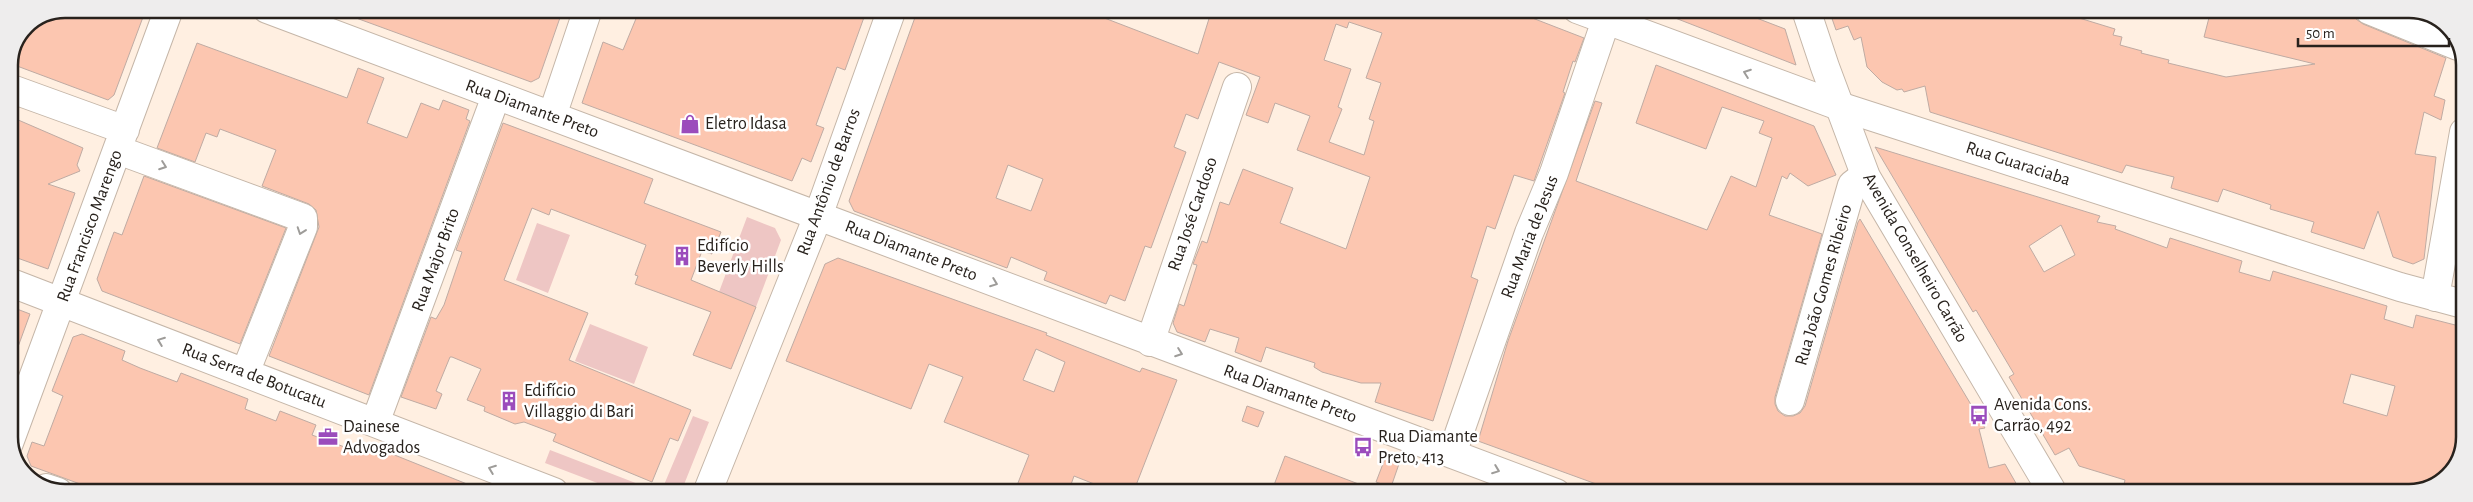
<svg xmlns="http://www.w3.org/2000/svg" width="2473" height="502" font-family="'Alegreya Sans',sans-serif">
	<rect width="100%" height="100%" fill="#ffefe1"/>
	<path fill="#eec6c4" d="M747 217 775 228 781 240 756 307 719 292Z
		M537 223 570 235 548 293 516 280Z
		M590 324 648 347 634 384 575 361Z
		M693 416 709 422 681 492H661Z
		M550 450 659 492H621L545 463Z"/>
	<path fill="#fcc6b0" stroke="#bfaba3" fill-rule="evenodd" d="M64 9H146L114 95 108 100 9 63 25 25Z
		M337 9H563L539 78 531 82 337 11Z
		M640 9H689L703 15 705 9H867L845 70 837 67 816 125 824 128 811 162 802 158 792 181 582 103 603 42 623 50Z
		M918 9H1081L1198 54 1212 9H1269L1292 17 1295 9H1509L1584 38 1575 62 1573 61 1563 92 1565 93 1534 181 1514 175 1495 229 1487 226 1471 277 1478 280 1433 421 1375 402 1381 383H1361L1322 372 1314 367 1315 363 1266 347 1261 362 1235 352 1239 338 1210 329 1205 342 1177 332 1173 323 1179 304 1184 306 1197 265 1193 264 1202 241 1207 243 1220 202 1229 205 1243 169 1293 188 1280 223 1346 249 1370 177 1297 150 1310 116 1275 103 1268 123 1246 115 1260 77 1219 62 1198 119 1186 114 1174 147 1186 152 1151 248 1145 246 1125 301 1110 295 1106 304 1044 280 1047 272 1011 257 1007 268 854 211 849 201ZM1349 22 1382 33 1366 78 1381 83 1369 119 1374 121 1364 155 1329 142 1342 109 1338 107 1351 69 1324 60 1336 24 1347 28ZM1008 165 1043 179 1031 211 996 198Z
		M1652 9H1733L1785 29 1796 65Z
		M1829 10H2053L2115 29 2113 35 2122 37 2120 45 2142 51 2141 53 2169 60 2168 63 2226 77 2315 64 2204 37 2211 10H2354L2356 19 2363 24 2446 58 2434 96 2445 100 2441 120 2424 112 2415 154 2436 157 2424 259 2413 264 2393 257 2378 211 2364 249 2311 232 2314 222 2270 209 2271 205 2223 189 2218 202 2171 188 2174 177 2126 165 2122 173 1930 112 1925 86 1904 92 1902 89 1897 90 1882 82 1867 67 1861 37 1854 40 1848 26 1836 30Z
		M197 43 347 98 358 68 384 78 367 123 407 138 421 103 439 110 443 100 469 110 466 119 470 121 369 395 269 356 319 227 316 210 309 204 262 186 276 150 220 129 217 137 206 133 195 162 157 148Z
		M1656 65 1814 126 1836 175 1808 186 1790 173 1787 179 1782 176 1769 215 1822 234 1775 397V404L1778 411 1785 416H1793L1800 413 1805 406 1858 222 1860 219 1985 428 1979 429 1989 468 2005 464 2017 485 2000 490 2001 493H1662L1642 487 1640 493H1621L1478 441 1508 341 1595 101 1602 103 1576 181 1707 230 1731 176 1756 187 1772 138 1759 133 1764 121 1722 107 1706 149 1636 123Z
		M9 116 83 148 77 165 80 171 48 184 75 193 48 269 9 255Z
		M503 123 653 179 644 203 721 232 712 254 702 251 691 280 756 307 731 369 693 355 711 312 635 284 638 276 635 275 646 245 551 209 549 215 532 208 504 280 588 313 569 360 691 410 678 441 670 438 652 482 553 441 556 434 524 422 515 424 484 411 485 407 467 400 481 369 452 357H450L436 391 442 394 436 409 401 397 431 317 436 319 444 305 462 252 456 250Z
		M1875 147 2100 216 2097 222 2116 226 2115 229 2167 248 2170 238 2242 261 2239 272 2270 281 2273 271 2387 306 2384 319 2413 328 2416 315 2463 327V419L2459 434 2463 435V448L2445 480 2409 493H2122L2125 480 2079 466 2069 448 2055 455 2009 377 2014 374 1976 310 1973 312ZM2061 225 2075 255 2044 272 2029 246ZM2351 374 2395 386 2387 416 2343 403Z
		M144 176 286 228 240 344 102 291 97 279 107 251 114 232 122 235Z
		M838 258 1047 333 1046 335 1140 372 1142 368 1177 380 1133 493H1106L1107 489 1074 476 1068 493H1014L1029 455 944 422 963 377 929 364 911 409 786 361 825 264ZM1036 349 1065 362 1054 392 1023 380Z
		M9 306 30 314 11 366H9Z
		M82 334 125 351 122 360 140 368 177 382 181 373 248 399 245 409 276 421 280 411 316 425 312 435 358 452 362 442 487 492H102L31 466 27 456 32 442 44 446 63 396 52 391 73 337Z
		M1247 406 1264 412 1258 427 1242 421Z
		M1285 456 1377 491V493H1271Z
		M1386 456 1400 461 1391 487 1376 482Z"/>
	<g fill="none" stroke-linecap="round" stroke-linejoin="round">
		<defs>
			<path id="minor" d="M267 9 1556 493
				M1577 9 1839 106 2400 287 2463 304
				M2369 10 2458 46
				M9 88 125 130
				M552 116 588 9
				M118 150 303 218V227L245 373
				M9 282 554 492
				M2435 297 2464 132
				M1150 342 1237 87
				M1790 401 1852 185 1865 175
				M375 423 496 96
				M9 443 169 9
				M1452 454 1529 233 1554 173 1606 20
				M46 488 58 492"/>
			<path id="major" d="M1806 10 1825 67 1866 177 2053 493
				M707 493 818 216 892 9"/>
		</defs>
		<use href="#minor" stroke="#c5b6a8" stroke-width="30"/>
		<use href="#major" stroke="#c5b6a8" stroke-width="30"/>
		<use href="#minor" stroke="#fff" stroke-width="28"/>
		<use href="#major" stroke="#fff" stroke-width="28"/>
	</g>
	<defs><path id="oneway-chevron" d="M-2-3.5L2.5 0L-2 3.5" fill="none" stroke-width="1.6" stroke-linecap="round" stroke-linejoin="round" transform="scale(1.25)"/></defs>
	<g stroke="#9e9c99">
		<use href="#oneway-chevron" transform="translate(1747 73) rotate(-160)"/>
		<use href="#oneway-chevron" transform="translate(163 166) rotate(20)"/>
		<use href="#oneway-chevron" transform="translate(301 231) rotate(109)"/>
		<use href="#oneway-chevron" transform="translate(994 283) rotate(21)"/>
		<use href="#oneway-chevron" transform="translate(161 341) rotate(-159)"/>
		<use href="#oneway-chevron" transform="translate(1179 353) rotate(20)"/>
		<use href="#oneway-chevron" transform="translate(492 469) rotate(-159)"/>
		<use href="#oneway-chevron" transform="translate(1496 470) rotate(21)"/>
	</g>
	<defs>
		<symbol id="shop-bare" viewBox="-9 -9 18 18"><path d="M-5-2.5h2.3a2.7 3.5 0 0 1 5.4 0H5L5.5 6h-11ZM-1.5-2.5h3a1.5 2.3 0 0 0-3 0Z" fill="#9b4cbc" stroke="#fff" stroke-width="2.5" paint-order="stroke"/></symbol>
		<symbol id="building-bare" viewBox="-9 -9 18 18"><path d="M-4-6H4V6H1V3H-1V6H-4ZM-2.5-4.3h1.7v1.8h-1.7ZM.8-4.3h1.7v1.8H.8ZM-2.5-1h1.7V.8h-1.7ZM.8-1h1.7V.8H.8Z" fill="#9b4cbc" stroke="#fff" stroke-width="2.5" paint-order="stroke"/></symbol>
		<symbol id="bus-bare" viewBox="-9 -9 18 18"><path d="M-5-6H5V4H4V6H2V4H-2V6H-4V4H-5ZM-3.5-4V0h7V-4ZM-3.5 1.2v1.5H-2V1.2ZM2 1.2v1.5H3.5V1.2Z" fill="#9b4cbc" stroke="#fff" stroke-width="2.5" paint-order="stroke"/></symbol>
		<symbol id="office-bare" viewBox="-9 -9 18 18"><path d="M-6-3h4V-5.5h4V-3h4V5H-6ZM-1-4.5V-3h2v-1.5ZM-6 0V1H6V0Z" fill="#9b4cbc" stroke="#fff" stroke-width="2.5" paint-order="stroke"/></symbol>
	</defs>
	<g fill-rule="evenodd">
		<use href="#shop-bare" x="676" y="110" width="28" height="28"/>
		<use href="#building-bare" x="668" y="242" width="28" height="28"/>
		<use href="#building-bare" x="495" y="387" width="28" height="28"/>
		<use href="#bus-bare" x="1965" y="401" width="28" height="28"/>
		<use href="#office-bare" x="314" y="423" width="28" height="28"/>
		<use href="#bus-bare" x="1349" y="433" width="28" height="28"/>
	</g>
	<g text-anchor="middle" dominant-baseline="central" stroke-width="5" stroke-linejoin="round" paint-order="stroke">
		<g font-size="18" fill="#28221d" stroke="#fff">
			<text transform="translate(532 109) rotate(20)">Rua Diamante Preto</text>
			<text transform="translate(2018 164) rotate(18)">Rua Guaraciaba</text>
			<text transform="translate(829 182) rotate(-70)">Rua Antônio de Barros</text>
			<text transform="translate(1193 214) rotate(-71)">Rua José Cardoso</text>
			<text transform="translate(90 226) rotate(-70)">Rua Francisco Marengo</text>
			<text transform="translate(1530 237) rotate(-69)">Rua Maria de Jesus</text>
			<text transform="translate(911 251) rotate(21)">Rua Diamante Preto</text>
			<text transform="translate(1915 258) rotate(60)">Avenida Conselheiro Carrão</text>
			<text transform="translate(436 260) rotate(-70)">Rua Major Brito</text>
			<text transform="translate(1824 285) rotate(-74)">Rua João Gomes Ribeiro</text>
			<text transform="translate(254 376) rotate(21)">Rua Serra de Botucatu</text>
			<text transform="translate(1290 394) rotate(20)">Rua Diamante Preto</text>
		</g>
		<g font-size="18" fill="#28221d" stroke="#fff" text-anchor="start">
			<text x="705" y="124">Eletro Idasa</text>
			<text x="697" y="246">Edifício<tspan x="697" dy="21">Beverly Hills</tspan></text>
			<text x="524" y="391">Edifício<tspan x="524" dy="21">Villaggio di Bari</tspan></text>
			<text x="1994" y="405">Avenida Cons.<tspan x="1994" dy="21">Carrão, 492</tspan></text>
			<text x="343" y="427">Dainese<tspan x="343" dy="21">Advogados</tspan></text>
			<text x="1378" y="437">Rua Diamante<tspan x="1378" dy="21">Preto, 413</tspan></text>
		</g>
	</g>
	<path d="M0 0H2473V502H0ZM65 18H2409A47 47 0 0 1 2456 65V437A47 47 0 0 1 2409 484H65A47 47 0 0 1 18 437V65A47 47 0 0 1 65 18Z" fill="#eeeded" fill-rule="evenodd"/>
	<path fill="none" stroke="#28221d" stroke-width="2.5" d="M65 18H2409A47 47 0 0 1 2456 65V437A47 47 0 0 1 2409 484H65A47 47 0 0 1 18 437V65A47 47 0 0 1 65 18Z"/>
	<path d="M2298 38v8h151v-8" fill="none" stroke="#28221d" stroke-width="2.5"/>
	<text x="2306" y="38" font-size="15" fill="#28221d" stroke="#ffffff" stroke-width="4" paint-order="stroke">50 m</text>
</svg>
